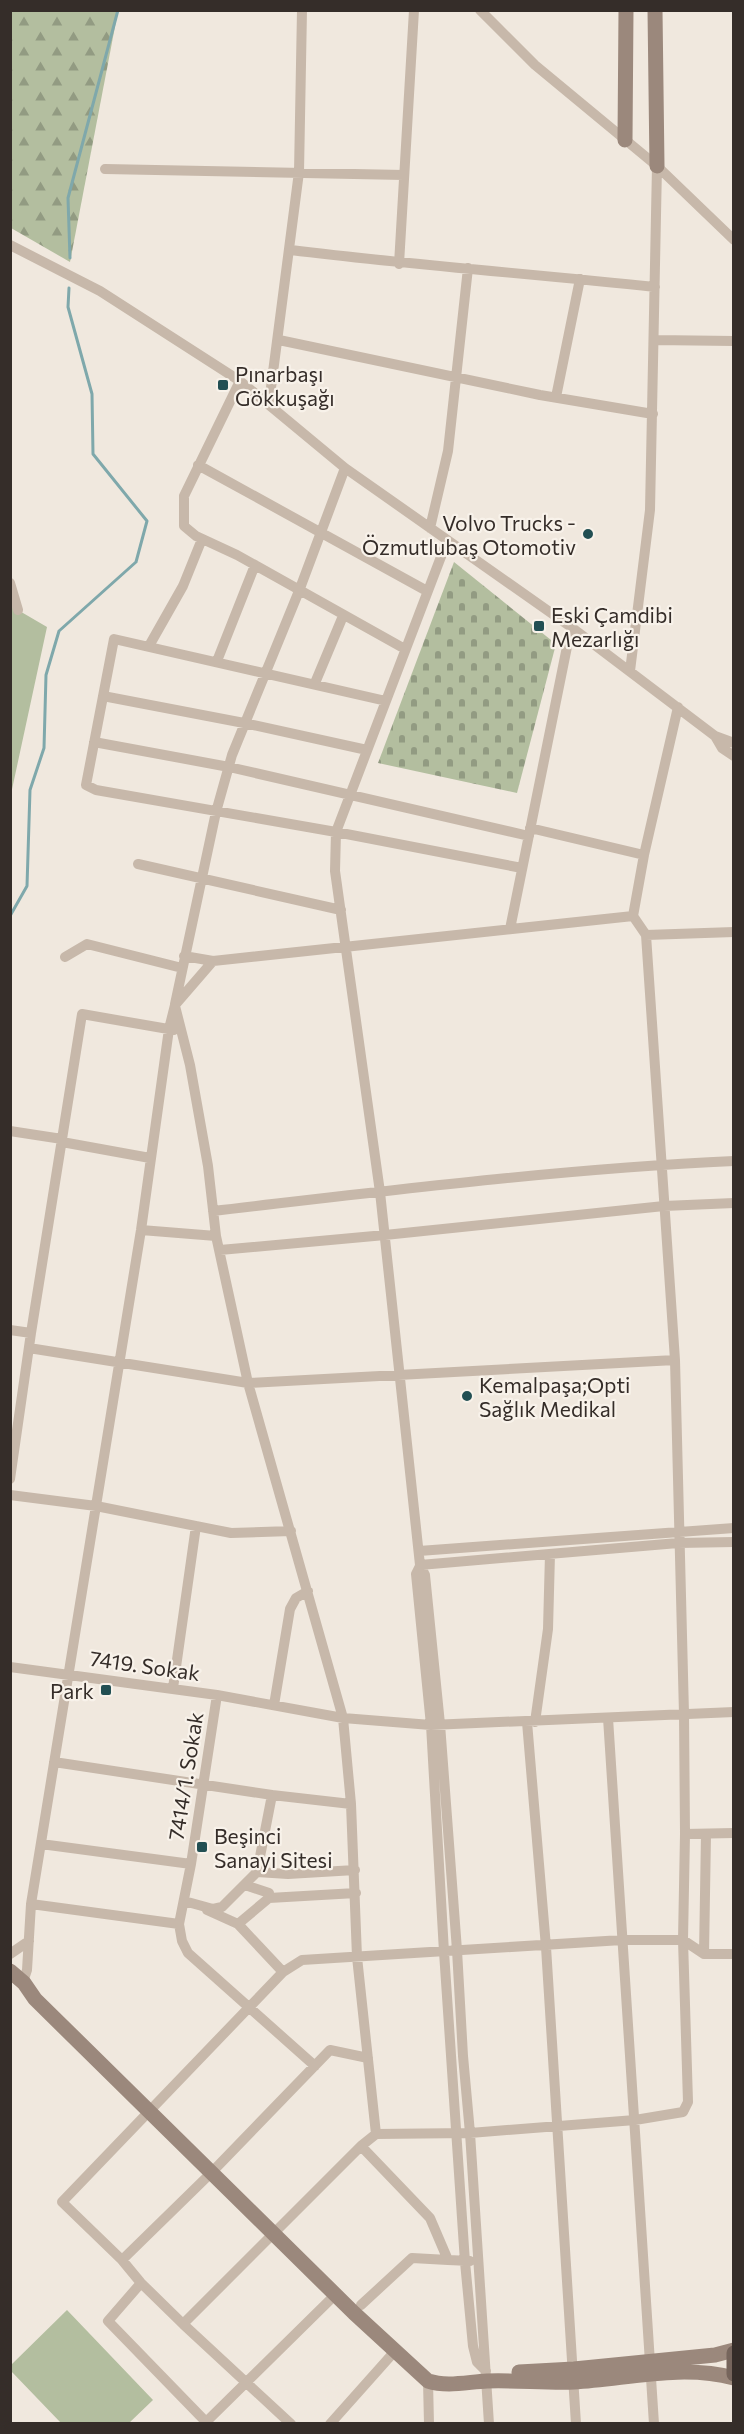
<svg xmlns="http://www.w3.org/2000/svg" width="744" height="2434" font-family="Commissioner,sans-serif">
	<defs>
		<pattern id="forest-firs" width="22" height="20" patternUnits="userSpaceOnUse" patternTransform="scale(1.5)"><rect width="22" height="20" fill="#b3be9f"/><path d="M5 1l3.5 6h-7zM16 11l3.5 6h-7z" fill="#929b82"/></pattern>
		<pattern id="cemetery-stones" width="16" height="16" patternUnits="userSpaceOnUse" patternTransform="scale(1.5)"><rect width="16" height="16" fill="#b3be9f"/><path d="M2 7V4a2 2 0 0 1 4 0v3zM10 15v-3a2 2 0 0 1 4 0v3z" fill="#929b82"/></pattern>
	</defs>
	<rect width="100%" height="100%" fill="#f0e8de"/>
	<path fill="url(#forest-firs)" d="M11 10 118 11 70 262 11 228Z"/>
	<path fill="url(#cemetery-stones)" d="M454 562 556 644 517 793 378 763Z"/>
	<path fill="#b3be9f" d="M11 606 47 627 11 794Z
		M67 2310 153 2400 129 2423H61L11 2371V2365Z"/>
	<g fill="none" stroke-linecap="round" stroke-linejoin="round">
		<path stroke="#7fa8ab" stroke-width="3" d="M70 258 68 198 118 10
			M10 916 27 886 30 790 44 748 46 675 59 631 136 562 147 521 93 454 92 394 68 307 69 288"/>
		<path stroke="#c7b8aa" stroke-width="10" d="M480 10 535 65 657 166 734 240
			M105 169 404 175
			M10 245 100 291 240 381 345 468 571 627 715 736 734 743
			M291 250C412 265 534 274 655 287
			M399 264 414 10
			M279 340 540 395 653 414
			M654 340 734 341
			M240 381 184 496V526L196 536 237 555 405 649
			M556 397 580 279
			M269 403 299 172 302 10
			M198 465 427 591
			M430 528 448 451 468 268
			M447 541 336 832 335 871 380 1192 420 1565 425 1575 440 1724 457 1950 463 2056 470 2133 489 2424
			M10 583 18 610
			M149 646 183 586 202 539
			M217 661 255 565
			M630 671 650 510 657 166
			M315 683 343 616
			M103 696 244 723 367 750
			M386 701 114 639 86 785 96 790 336 832 522 868
			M715 736 722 748 734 756
			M94 742 229 767 529 836
			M530 828 644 855
			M138 864 341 910
			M633 916 644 855 678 707
			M510 929 571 627
			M646 935 734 932
			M184 956 213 961
			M65 957 87 944 182 968
			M175 1004 216 812 232 755 299 591 345 468
			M175 1006 190 1065 208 1166 216 1236 248 1383 343 1718 351 1804 357 1957 376 2134
			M10 1131 62 1139
			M62 1142 150 1158
			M213 1211C386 1191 559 1169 734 1161
			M141 1230 216 1236
			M220 1250 385 1235 664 1206 734 1203
			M10 1330 31 1333
			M29 1348 248 1383 675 1360
			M10 1479 31 1333 82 1014 174 1030
			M10 1495 96 1506 231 1533 291 1531
			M419 1551 734 1528
			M420 1565 678 1543 734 1542
			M420 1566 416 1574 431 1725 444 1952 465 2262 473 2346 477 2362 486 2371
			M10 1667 217 1695 343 1718 431 1725 734 1712
			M173 1688 196 1526
			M217 1695 191 1864 179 1924 182 1941 188 1953 315 2066
			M274 1705 290 1609 296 1598 308 1591
			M608 1718 654 2424
			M527 1722 546 1947 576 2424
			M535 1722 548 1629 550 1554
			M54 1762 272 1795 351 1804
			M685 1834 734 1833
			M41 1844 191 1864
			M257 1872 272 1795
			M245 1885 269 1893
			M184 1901 213 1909 222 1907 257 1872 288 1874 355 1870
			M31 1904 179 1924
			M207 1910 238 1924 269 1898 356 1893
			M238 1924 283 1972
			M10 1954 29 1941
			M704 1954 706 1834
			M23 1982 27 1970 31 1904 141 1230 169 1029 175 1005 213 961 633 916 646 935 675 1360 684 1714 685 1834 683 1940 688 2102 683 2112 635 2120 470 2133 376 2134 361 2146 183 2324
			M361 2146 430 2218 448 2260 470 2261
			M122 2260 211 2173 330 2050 368 2058
			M141 2283 108 2321 208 2424
			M361 2305 412 2258 448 2260
			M428 2381 429 2424
			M206 2422 336 2294
			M291 2424 183 2324 141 2283 122 2260 62 2202 283 1972 302 1960 622 1940H683L704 1954H734
			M330 2424 395 2351"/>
		<path stroke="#9b887c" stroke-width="15" d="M655 10 657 166
			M625 140 626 10
			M10 1971 24 1983 35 1999 354 2313 428 2381C447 2387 467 2382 487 2381 516 2380 545 2383 574 2382 627 2379 681 2364 734 2378
			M519 2372 574 2369 715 2355 734 2350"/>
		<path stroke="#76655c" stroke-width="15" d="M734 2353V2374"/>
	</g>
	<g fill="#224f53" stroke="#f8f2ea" stroke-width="2">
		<rect x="217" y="379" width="12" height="12" rx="3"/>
		<circle cx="588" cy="534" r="6"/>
		<rect x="533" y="620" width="12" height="12" rx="3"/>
		<circle cx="467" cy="1396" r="6"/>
		<rect x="100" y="1684" width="12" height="12" rx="3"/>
		<rect x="196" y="1841" width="12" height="12" rx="3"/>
	</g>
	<g text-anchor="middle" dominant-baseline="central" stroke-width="4.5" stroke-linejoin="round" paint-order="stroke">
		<g font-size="21" fill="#352d29" stroke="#f8f2ea" text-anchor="start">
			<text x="235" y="373">Pınarbaşı<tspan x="235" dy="24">Gökkuşağı</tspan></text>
			<text x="576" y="522" text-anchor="end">Volvo Trucks -<tspan x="576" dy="24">Özmutlubaş Otomotiv</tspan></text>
			<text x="551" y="614">Eski Çamdibi<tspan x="551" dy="24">Mezarlığı</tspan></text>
			<text x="479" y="1384">Kemalpaşa;Opti<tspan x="479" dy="24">Sağlık Medikal</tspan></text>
			<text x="94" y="1690" text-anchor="end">Park</text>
			<text x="214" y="1835">Beşinci<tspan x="214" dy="24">Sanayi Sitesi</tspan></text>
		</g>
		<g font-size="21" fill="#352d29" stroke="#f8f2ea">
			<text transform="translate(145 1665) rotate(8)">7419. Sokak</text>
			<text transform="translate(185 1776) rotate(-81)">7414/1. Sokak</text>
		</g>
	</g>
	<rect width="744" height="2434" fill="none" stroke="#352d29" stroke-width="24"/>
</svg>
